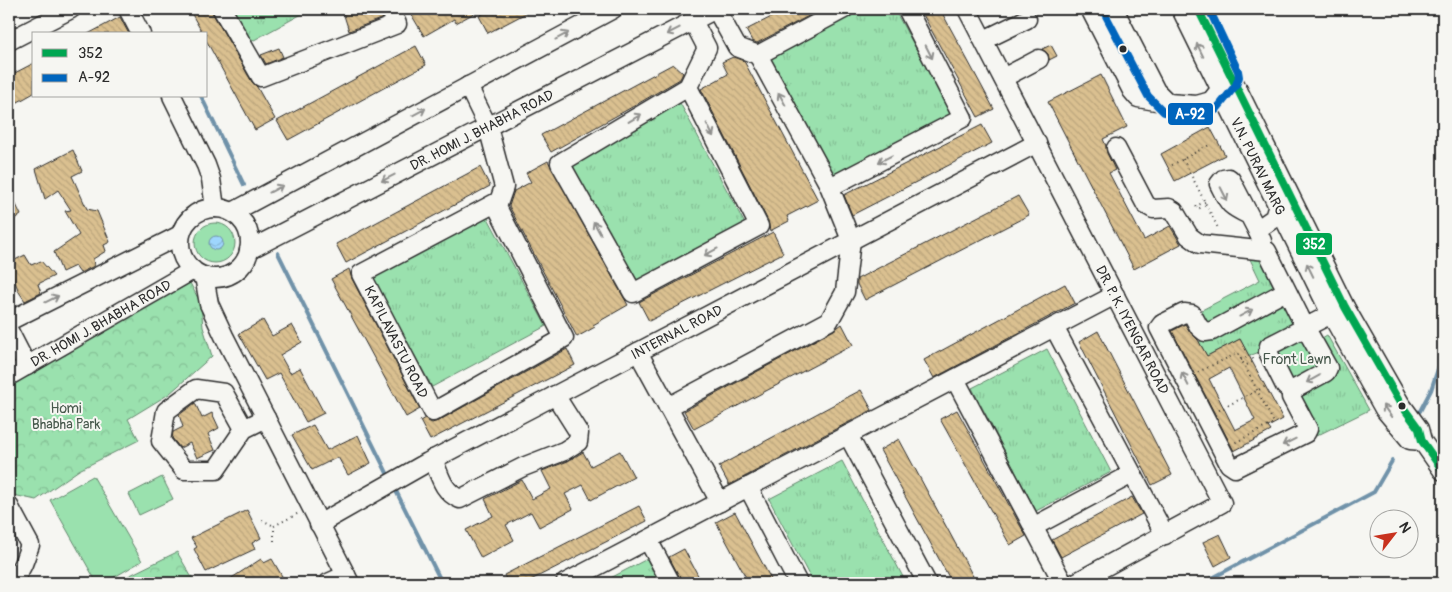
<svg xmlns="http://www.w3.org/2000/svg" width="1452" height="592" font-family="Pangolin,sans-serif">
	<defs>
		<pattern id="grass-tufts" width="24" height="20" patternUnits="userSpaceOnUse" patternTransform="scale(1.25)"><rect width="24" height="20" fill="#9ae1ae"/><path d="M3 7l-1-3M5 7V3M7 7l1-3M15 17l-1-3M17 17v-4M19 17l1-3" fill="none" stroke="#85c196"/></pattern>
		<pattern id="park-crowns" width="20" height="18" patternUnits="userSpaceOnUse" patternTransform="scale(1.25)"><rect width="20" height="18" fill="#9ae1ae"/><path d="M2 6a3 3 0 1 1 6 0M12 15a3 3 0 1 1 6 0" fill="none" stroke="#85c196"/></pattern>
		<pattern id="water-waves" width="16" height="10" patternUnits="userSpaceOnUse" patternTransform="scale(1.25)"><rect width="16" height="10" fill="#9ed6fd"/><path d="M0 5q4-4 8 0t8 0" fill="none" stroke="#88b8d9"/></pattern>
		<pattern id="building-back-hatch" width="6" height="6" patternUnits="userSpaceOnUse" patternTransform="scale(1.25)"><rect width="6" height="6" fill="#dac090"/><path d="M-1 5l2 2M0 0l6 6M5-1l2 2" fill="none" stroke="#bba57c"/></pattern>
	</defs>
	<rect width="100%" height="100%" fill="#f6f6f2"/>
	<filter id="ink" filterUnits="userSpaceOnUse"><feTurbulence type="fractalNoise" baseFrequency=".02" numOctaves="2"/><feDisplacementMap in="SourceGraphic" scale="10" xChannelSelector="R" yChannelSelector="G"/><feConvolveMatrix kernelMatrix="1 2 1 2 8 2 1 2 1" color-interpolation-filters="sRGB"/></filter>
	<g filter="url(#ink)">
		<path fill="url(#grass-tufts)" stroke="#62866c" d="M225 9H311L245 45Z
			M852 9H894L953 115 834 181 765 57Z
			M680 103 745 224 631 285 566 164Z
			M481 205 546 326 432 387 366 267Z
			M1261 256 1278 291 1208 328 1196 313 1260 280 1249 257Z
			M1283 299 1296 324 1262 351 1249 356 1240 339 1207 356 1199 342Z
			M1327 335 1369 410 1316 436 1296 399 1317 341Z
			M1047 349 1111 472 1036 511 972 388Z
			M842 461 903 577 890 583H813L769 499Z
			M647 559 660 583H601Z"/>
		<path fill="url(#park-crowns)" stroke="#62866c" d="M190 283 201 304 203 327 212 356 169 394 128 419 139 440 79 470 36 500 9 494V385Z
			M177 552 195 583H114Z"/>
		<path fill="#9ae1ae" stroke="#62866c" d="M195 243a20 20 0 1 1 40 0a20 20 0 1 1-40 0Z
			M1301 333 1322 365 1293 384 1273 348Z
			M93 476 142 561 104 583H97L50 500Z
			M162 477 173 499 139 515 129 494Z"/>
		<path fill="url(#water-waves)" stroke="#7092a9" d="M209 243a7 7 0 1 1 14 0a7 7 0 1 1-14 0Z"/>
		<g fill="none" stroke-linecap="round" stroke-linejoin="round">
			<path stroke="#7092a9" stroke-width="4" d="M201 96 244 185
				M278 253 387 473
				M1420 411 1431 390 1443 354
				M395 489 442 583
				M1203 583 1374 492 1392 461"/>
		</g>
		<path fill="url(#building-back-hatch)" stroke="#2b2b2b" fill-rule="evenodd" d="M189 9H211L213 14 252 82 257 87 275 119 255 130 206 40V34H203Z
			M342 9H379L383 18 349 31Z
			M408 9H482L456 23 454 19 424 36Z
			M492 9H534L488 33 479 16Z
			M787 9H822L757 43 752 41 746 30Z
			M920 9H940L994 109 978 117Z
			M120 17 129 34H88Z
			M1051 45 1057 56 1049 60 1048 54 1042 49Z
			M416 46 426 65 288 140 277 121Z
			M279 48 283 57 266 64 261 55Z
			M733 57 744 61 818 200 787 216 789 221 770 231 768 221 701 89 728 74 722 62Z
			M34 63V93L9 107V76Z
			M673 64 683 73 680 79 634 106 551 152 541 135Z
			M1101 75 1127 127 1103 139 1106 146 1107 153 1115 170 1109 173 1144 240 1170 226 1181 244 1134 269 1048 102Z
			M982 125 992 143 852 215 844 195Z
			M1210 127 1225 155 1175 181 1161 154Z
			M73 150 82 171 72 176 87 209 97 211 110 242 104 245 106 251 93 259 94 266 80 273 75 266 62 272 54 252 79 235 65 211 71 210 58 190 45 199 36 169Z
			M548 161 628 305 593 325 595 327 577 337 509 206 514 191 531 182 526 173Z
			M480 167 490 186 346 263 336 244Z
			M9 190 21 215 9 223Z
			M1018 196 1029 215 865 300 857 284V279Z
			M773 232 783 253 649 321 639 302Z
			M25 255 31 265 41 261 54 276 38 284 41 293 25 301 19 292 9 267V263Z
			M349 269 352 279 420 409 406 417 331 279Z
			M1065 284 1075 303 934 378 924 360Z
			M263 320 272 336 292 325 302 342 280 355 290 373 300 368 324 413 306 422 279 373 265 380 239 334Z
			M842 324 853 345 694 429 684 411 834 330Z
			M1185 324 1190 332 1198 340 1207 356 1240 339 1283 419 1268 427 1271 431 1234 451 1172 331ZM1229 368 1255 420 1235 430 1209 379Z
			M1098 331 1172 475 1152 485 1079 342Z
			M567 349 575 365 430 440 420 421 425 418 428 421 432 423 438 421Z
			M861 390 872 410 729 485 719 466Z
			M195 403 202 418 212 413 219 428 208 434 215 450 197 458 190 443 180 448 172 438 173 432 183 427 179 415Z
			M957 410 1026 536 1010 545 940 419Z
			M313 425 327 450 358 435 371 463 348 475 338 457 312 470 292 435Z
			M899 439 975 580 968 583H952L880 450Z
			M620 451 634 477 591 500 583 485 565 494 573 509 539 527 531 512 506 525 514 540 481 558 466 530 493 516 485 499 522 480 532 499 551 489 542 471 568 461 583 452 591 466Z
			M1132 497 1142 514 1061 557 1052 540Z
			M639 506 647 521 525 583H508L504 575Z
			M247 510 261 538 252 543 255 549 206 572 194 549 197 547 191 538Z
			M735 512 773 583H749L716 522Z
			M1220 534 1231 557 1215 566 1203 542Z
			M684 549 702 583H682L680 578 669 557Z
			M261 559 264 563 272 559 286 583H224Z"/>
		<g fill="none" stroke-linecap="round" stroke-linejoin="round">
			<defs>
				<g id="minor">
					<path d="M128 9 141 34"/>
					<path d="M222 9 261 77 397 24 390 9"/>
					<path d="M716 9 737 47 758 55"/>
					<path d="M844 9 758 55 830 187 963 118 907 9"/>
					<path id="s1" d="M967 9 1222 503 1075 583"/>
					<path d="M1090 9 1132 91 1138 98 1168 103 1197 105 1211 101 1226 82"/>
					<path d="M1114 9 1156 91 1168 103"/>
					<path id="s2" d="M1181 9 1331 314 1384 409 1410 440 1422 441"/>
					<path d="M1198 9 1345 307 1400 403 1419 429 1422 441 1443 471"/>
					<path d="M984 40 1027 19"/>
					<path d="M9 41 71 9"/>
					<path d="M1003 78 1039 59"/>
					<path d="M468 86 488 127 504 187 497 207 564 338 433 412 361 274 499 201"/>
					<path d="M688 87 759 226 633 293 560 163 688 87 707 48 693 21"/>
					<path d="M172 96 206 165 211 179 215 208"/>
					<path d="M1116 148 1146 205 1153 209 1169 208 1174 211 1189 236 1200 244 1267 251 1305 327 1328 368 1326 372 1291 391 1285 386 1268 352 1269 346C1294 333 1320 320 1345 307"/>
					<circle cx="215" cy="243" r="35"/>
					<path d="M233 212 613 9"/>
					<path d="M1249 215C1228 205 1229 204 1219 184L1223 179 1229 178 1231 180 1258 232"/>
					<path d="M1262 241 1258 232 1261 227 1274 218 1278 205"/>
					<path id="s3" d="M249 250 716 9"/>
					<path d="M204 276 209 304 224 336 350 583"/>
					<path d="M1286 291 1212 331 1205 332 1199 327 1192 314 1184 313 1162 324 1159 328 1229 464 1235 468 1306 433 1308 429 1291 397V391"/>
					<path d="M9 321 180 235"/>
					<path d="M1054 327 1165 535"/>
					<path d="M9 331 27 366"/>
					<path d="M638 352 720 502"/>
					<path id="s4" d="M9 376 193 270"/>
					<path d="M955 379 1063 583"/>
					<path d="M668 407 829 321 845 292 851 240 828 183"/>
					<path d="M244 429 224 393 196 389 166 411 161 441 184 470H216L244 429 266 418"/>
					<path d="M848 435 927 583"/>
					<path d="M433 459C440 476 443 492 460 499L523 467 564 451 578 442 579 433 555 395"/>
					<path d="M748 487 798 583"/>
					<path d="M9 506 30 545 23 564 13 583"/>
					<path id="s5" d="M319 524 428 462 1037 143"/>
					<path d="M1033 527 1132 474"/>
					<path d="M648 540 671 583"/>
					<path d="M328 583 346 575"/>
					<path d="M565 583 1115 295"/>
				</g>
			</defs>
			<use href="#minor" stroke="#2b2b2b" stroke-width="21"/>
			<path stroke="#2b2b2b" stroke-width="2" stroke-dasharray="1 4" stroke-linecap="butt" d="M1183 159 1218 228
				M1172 165 1211 144
				M1205 202 1196 206 1198 209 1206 205
				M1241 360 1251 355 1254 361 1245 366
				M1198 372 1238 353 1274 423 1234 443
				M1219 410 1268 385
				M262 520 274 526
				M274 541V526L299 513"/>
			<use href="#minor" stroke="#f6f6f2" stroke-width="18"/>
			<defs>
				<path id="bus-1" d="M1198 9 1345 307 1400 403 1419 429 1422 441 1443 471"/>
				<path id="bus-2" d="M1105 14 1148 96 1164 112 1197 115 1216 110 1236 85 1239 77 1238 71 1209 9"/>
			</defs>
			<use href="#bus-1" stroke="#f6f6f2" stroke-width="11"/>
			<use href="#bus-2" stroke="#f6f6f2" stroke-width="11"/>
			<use href="#bus-1" stroke="#00a651" stroke-width="8"/>
			<use href="#bus-2" stroke="#0065bd" stroke-width="8"/>
		</g>
		<defs><path id="oneway-shaft" d="M-6 0H5M1.5-3L5.5 0L1.5 3" fill="none" stroke-width="1.6" stroke-linecap="round" stroke-linejoin="round" transform="scale(1.25)"/></defs>
		<g stroke="#90908e">
			<use href="#oneway-shaft" transform="translate(673 31) rotate(153)"/>
			<use href="#oneway-shaft" transform="translate(562 36) rotate(-28)"/>
			<use href="#oneway-shaft" transform="translate(1200 50) rotate(-116)"/>
			<use href="#oneway-shaft" transform="translate(929 52) rotate(63)"/>
			<use href="#oneway-shaft" transform="translate(782 99) rotate(-119)"/>
			<use href="#oneway-shaft" transform="translate(419 112) rotate(-28)"/>
			<use href="#oneway-shaft" transform="translate(635 118) rotate(-31)"/>
			<use href="#oneway-shaft" transform="translate(710 130) rotate(63)"/>
			<use href="#oneway-shaft" transform="translate(885 159) rotate(153)"/>
			<use href="#oneway-shaft" transform="translate(388 178) rotate(153)"/>
			<use href="#oneway-shaft" transform="translate(276 189) rotate(-28)"/>
			<use href="#oneway-shaft" transform="translate(1224 194) rotate(63)"/>
			<use href="#oneway-shaft" transform="translate(597 228) rotate(-119)"/>
			<use href="#oneway-shaft" transform="translate(711 252) rotate(152)"/>
			<use href="#oneway-shaft" transform="translate(1310 270) rotate(-116)"/>
			<use href="#oneway-shaft" transform="translate(52 299) rotate(-26)"/>
			<use href="#oneway-shaft" transform="translate(1246 313) rotate(-28)"/>
			<use href="#oneway-shaft" transform="translate(1185 379) rotate(-117)"/>
			<use href="#oneway-shaft" transform="translate(1313 379) rotate(151)"/>
			<use href="#oneway-shaft" transform="translate(1387 411) rotate(-126)"/>
			<use href="#oneway-shaft" transform="translate(1289 442) rotate(154)"/>
		</g>
	</g>
	<g fill="#2b2b2b" stroke="#f6f6f2" stroke-width="2">
		<circle cx="1123" cy="49" r="4.5"/>
		<circle cx="1402" cy="406" r="4.5"/>
	</g>
	<g text-anchor="middle" dominant-baseline="central" stroke-width="4" stroke-linejoin="round" paint-order="stroke">
		<g font-size="14" fill="#2b2b2b" stroke="#f6f6f2">
			<text stroke="none"><textPath href="#s3" startOffset="262">DR. HOMI J. BHABHA ROAD</textPath></text>
			<text stroke="none"><textPath href="#s2" startOffset="175">V.N. PURAV MARG</textPath></text>
			<text stroke="none"><textPath href="#s4" startOffset="106">DR. HOMI J. BHABHA ROAD</textPath></text>
			<text stroke="none"><textPath href="#s1" startOffset="361">DR. P. K. IYENGAR ROAD</textPath></text>
			<text stroke="none"><textPath href="#s5" startOffset="406">INTERNAL ROAD</textPath></text>
			<text transform="translate(396 342) rotate(63)">KAPILAVASTU ROAD</text>
		</g>
		<g font-size="14" fill="#47584c" stroke="#f6f6f2">
			<text x="1297" y="359">Front Lawn</text>
			<text x="66" y="408">Homi<tspan x="66" dy="16">Bhabha Park</tspan></text>
		</g>
	</g>
	<g stroke="#f6f6f2" stroke-width="2">
		<rect x="1167" y="102" width="47" height="24" rx="5" fill="#0065bd"/>
		<rect x="1295" y="232" width="38" height="24" rx="5" fill="#00a651"/>
	</g>
	<g font-size="14" text-anchor="middle" font-weight="bold" fill="#fff">
		<text x="1190" y="119">A-92</text>
		<text x="1314" y="249">352</text>
	</g>
	<rect width="1452" height="592" fill="none" stroke="#f6f6f2" stroke-width="30"/>
	<rect x="15" y="15" width="1422" height="562" fill="none" stroke="#2b2b2b" stroke-width="2" filter="url(#ink)"/>
	<rect x="32" y="32" width="175" height="65" fill="#f6f6f2" stroke="#a5a5a2"/>
	<rect x="42" y="49" width="25" height="8" fill="#00a651" stroke="#a5a5a2"/>
	<text x="78" y="58" font-size="15" fill="#2b2b2b">352</text>
	<rect x="42" y="74" width="25" height="8" fill="#0065bd" stroke="#a5a5a2"/>
	<text x="78" y="82" font-size="15" fill="#2b2b2b">A-92</text>
	<g transform="translate(1394 534) rotate(59)"><circle r="24" fill="#f6f6f2" stroke="#a5a5a2"/>
	<path d="M0-4L9 19L0 12L-9 19Z" fill="#c8321e"/>
	<text y="-8" font-size="14" font-weight="bold" text-anchor="middle" fill="#2b2b2b">N</text>
	</g>
</svg>
